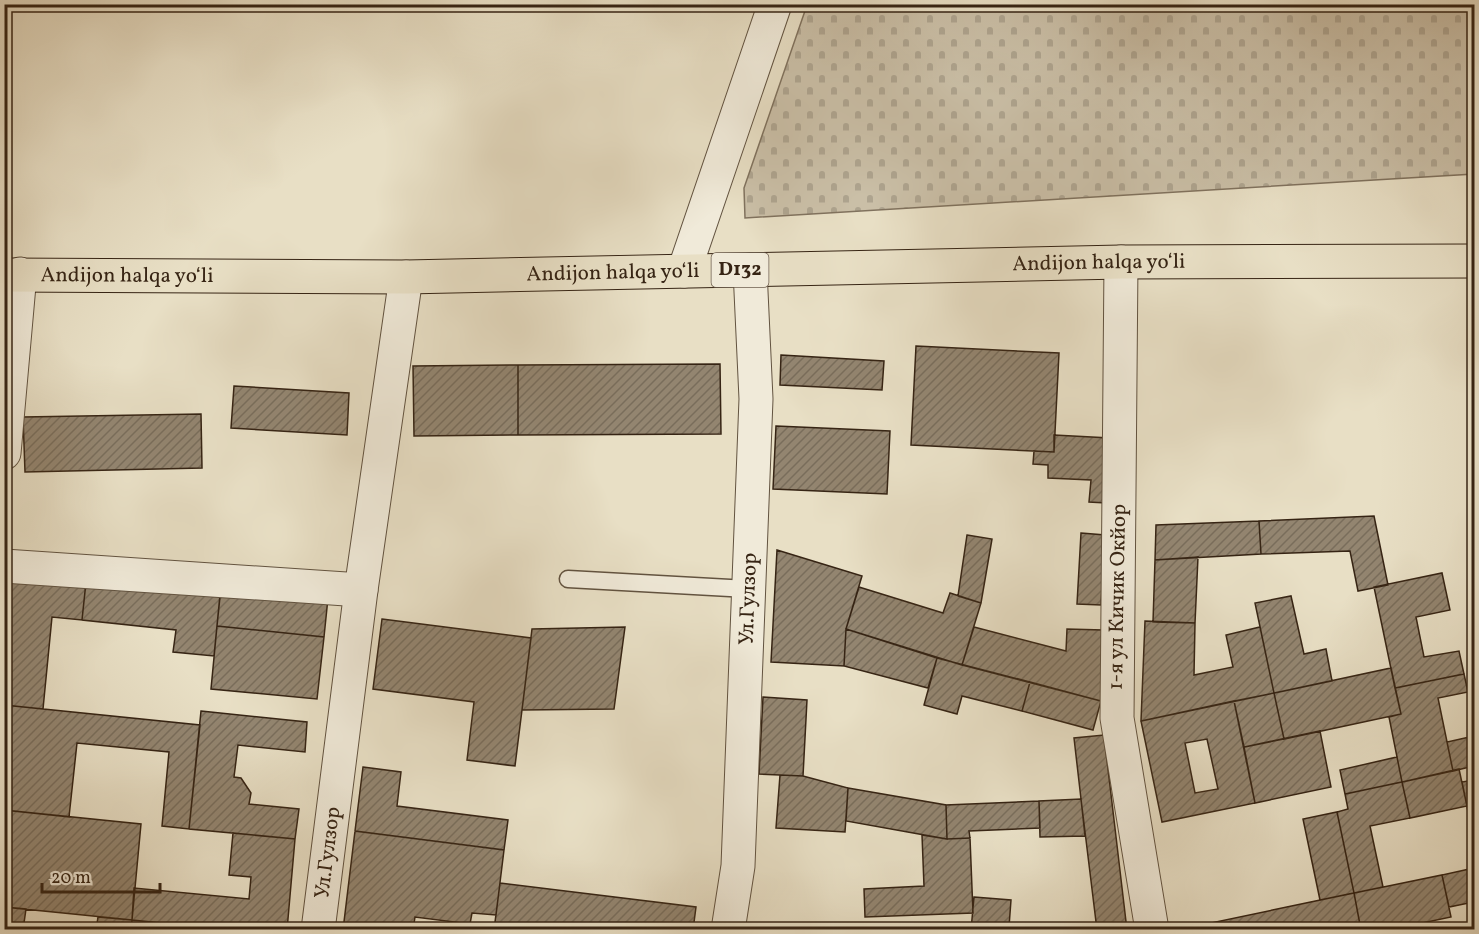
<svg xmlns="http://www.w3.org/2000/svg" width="1479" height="934" font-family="Vollkorn,serif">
	<defs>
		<pattern id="cemetery-stones" width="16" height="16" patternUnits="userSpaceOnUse" patternTransform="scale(1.5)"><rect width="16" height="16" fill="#cabfa7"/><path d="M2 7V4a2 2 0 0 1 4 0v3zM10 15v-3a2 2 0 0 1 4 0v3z" fill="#aea48f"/></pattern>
		<pattern id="building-hatch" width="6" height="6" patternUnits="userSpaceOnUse" patternTransform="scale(1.5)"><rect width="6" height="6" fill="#938570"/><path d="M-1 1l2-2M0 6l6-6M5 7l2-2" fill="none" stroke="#796d5b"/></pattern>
	</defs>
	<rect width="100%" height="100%" fill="#e8dfc5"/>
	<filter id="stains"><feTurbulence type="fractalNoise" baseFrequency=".00333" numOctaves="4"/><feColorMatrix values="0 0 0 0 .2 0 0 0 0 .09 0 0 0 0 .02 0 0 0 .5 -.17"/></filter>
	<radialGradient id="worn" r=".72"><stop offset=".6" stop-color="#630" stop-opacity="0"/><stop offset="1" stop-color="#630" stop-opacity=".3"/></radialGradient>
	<path fill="url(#cemetery-stones)" stroke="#80725e" stroke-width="1.5" d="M807 5H1474V174L745 218 744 188Z"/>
	<path fill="url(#building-hatch)" stroke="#362414" stroke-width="1.5" fill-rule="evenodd" d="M916 346 1059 353 1054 452 911 445Z
		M781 355 884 361 882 390 780 385Z
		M720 364 721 434 518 435V365Z
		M518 365V435L414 436 413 366Z
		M234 386 349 393 347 435 231 428Z
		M201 414 202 468 25 472 23 417Z
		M776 426 890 431 887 494 773 489Z
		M1054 435 1110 438 1106 503 1089 502 1091 480 1048 478V465L1033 464 1034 451 1054 452Z
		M1374 516 1388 585 1358 591 1350 551 1261 554 1259 521Z
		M1259 521 1261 554 1155 560 1156 525Z
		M1081 533 1105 535 1101 605 1077 604Z
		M967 535 992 539 981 603 958 596Z
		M777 550 862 576 846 629 844 666 771 662Z
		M1198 557 1195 623 1153 622 1155 560Z
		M1442 573 1450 610 1416 617 1424 657 1459 651 1464 674 1395 688 1374 587Z
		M12 574 86 582 82 620 52 617 43 709 4 705V643Z
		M86 582 220 595 214 656 173 652 176 630 82 620Z
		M221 587 328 598 324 637 217 626Z
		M859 587 943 613 950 593 981 603 962 665 846 629Z
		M1291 596 1304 654 1326 649 1332 681 1274 693 1255 603Z
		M382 619 531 638 515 766 467 760 474 702 373 689Z
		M1145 621 1195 623 1194 675 1233 667 1226 635 1260 627 1274 693 1141 721Z
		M217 626 324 637 317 699 211 689Z
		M625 627 614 709 522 710 532 629Z
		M974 627 1066 651 1067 629 1103 630 1101 701 962 665Z
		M846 629 937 658 928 688 844 666Z
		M937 658 1030 682 1022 711 962 696 957 714 924 705Z
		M1391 668 1401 714 1284 739 1274 693Z
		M1464 674 1468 692 1438 698 1453 771 1402 782 1389 717 1401 714 1395 688Z
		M1030 682 1101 701 1093 730 1022 711Z
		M1274 693 1284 739 1244 747 1234 701Z
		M763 697 807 700 803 776 759 774Z
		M1234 701 1255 803 1162 822 1141 721ZM1207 739 1218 789 1195 793 1185 743Z
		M4 705 200 725 189 829 162 826 169 752 77 743 69 817 4 810Z
		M201 711 307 722 305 752 238 745 234 777 241 778 251 793 249 804 299 809 295 839 189 829Z
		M1320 731 1331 787 1255 803 1244 747Z
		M1104 735 1127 930H1097L1081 799 1074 738Z
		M1474 736V766L1453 771 1447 742Z
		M1397 757 1402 782 1345 794 1340 770Z
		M363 767 401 772 397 806 508 820 504 850 355 831Z
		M1459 769 1467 806 1410 818 1402 782Z
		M780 775 803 776 848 788 845 832 776 828Z
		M1474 780V841L1462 782Z
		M1402 782 1410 818 1370 826 1383 887 1354 893 1337 812 1348 809 1345 794Z
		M848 788 946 805 947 839 846 821Z
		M1081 799 1085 836 1040 837 1039 801Z
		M1039 801 1040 828 969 831 970 838 947 839 946 805Z
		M4 810 141 824 132 920 4 907Z
		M1337 812 1354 893 1320 900 1303 819Z
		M355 831 504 850 496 915 472 913 470 924 415 917 413 930H343Z
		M233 833 295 839 287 930H225L132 920 134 888 249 899 251 877 229 875Z
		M922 835 947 839 970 838 973 913 865 917 864 889 924 886Z
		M1474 868V902L1449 907 1442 875Z
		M1442 875 1451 917 1389 930H1361L1354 893Z
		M500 883 696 907 693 930H559L529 926 528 930H494Z
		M1354 893 1361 930H1182V929Z
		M974 897 1011 900 1009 927 1036 930H971Z
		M4 907 26 909 23 930H4Z
		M98 917 132 920 131 930H96Z
		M132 920 161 923 160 930H131Z"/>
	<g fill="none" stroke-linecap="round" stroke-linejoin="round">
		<defs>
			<path id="lane" d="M568 579 748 589"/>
			<g id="street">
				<path d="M1121 262 1117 718 1152 930"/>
				<path d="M684 271 775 4"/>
				<path d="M4 453 20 274"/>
				<path d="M4 566 361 590"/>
				<path id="s1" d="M318 930 361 590 406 277"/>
				<path id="s2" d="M728 930 738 866 756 399 750 270"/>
			</g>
			<g id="highway">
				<path id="s3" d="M4 275 406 277 1121 262 1474 261"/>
			</g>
		</defs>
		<use href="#lane" stroke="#625340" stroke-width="19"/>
		<use href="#street" stroke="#625340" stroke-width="35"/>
		<use href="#highway" stroke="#362414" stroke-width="35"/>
		<use href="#lane" stroke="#f0ead9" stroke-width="16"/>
		<use href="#street" stroke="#f0ead9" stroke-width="33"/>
		<use href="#highway" stroke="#e8dfc5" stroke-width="33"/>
	</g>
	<g text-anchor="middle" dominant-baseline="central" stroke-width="5" stroke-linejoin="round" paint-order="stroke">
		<rect fill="#f0ead9" stroke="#6e5f4f" stroke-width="1.5" x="711.5" y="253" width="57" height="34" rx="4.5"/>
		<g font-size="20" font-weight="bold" fill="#362414">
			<text x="740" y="270">D132</text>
		</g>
		<g font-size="21" fill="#362414" stroke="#f0ead9">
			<text stroke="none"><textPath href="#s3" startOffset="1095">Andijon halqa yo‘li</textPath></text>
			<text stroke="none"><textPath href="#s3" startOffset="609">Andijon halqa yo‘li</textPath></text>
			<text stroke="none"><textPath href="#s3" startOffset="123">Andijon halqa yo‘li</textPath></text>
			<text transform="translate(1118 597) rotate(-89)">1-я ул Кичик Окйор</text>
			<text stroke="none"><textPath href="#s2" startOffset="332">Ул.Гулзор</textPath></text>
			<text stroke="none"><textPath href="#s1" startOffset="78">Ул.Гулзор</textPath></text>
		</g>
	</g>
	<rect width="1479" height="934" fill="none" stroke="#e8dfc5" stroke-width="24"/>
	<rect x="6" y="6" width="1467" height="922" fill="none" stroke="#362414" stroke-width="3"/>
	<rect x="12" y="12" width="1455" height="910" fill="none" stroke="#362414" stroke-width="1.5"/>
	<path d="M42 883v9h118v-9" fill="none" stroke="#362414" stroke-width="3"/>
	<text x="51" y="883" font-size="18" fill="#362414" stroke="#f0ead9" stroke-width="4.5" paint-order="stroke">20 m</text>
	<rect width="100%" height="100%" filter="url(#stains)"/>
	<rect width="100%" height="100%" fill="url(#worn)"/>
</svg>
